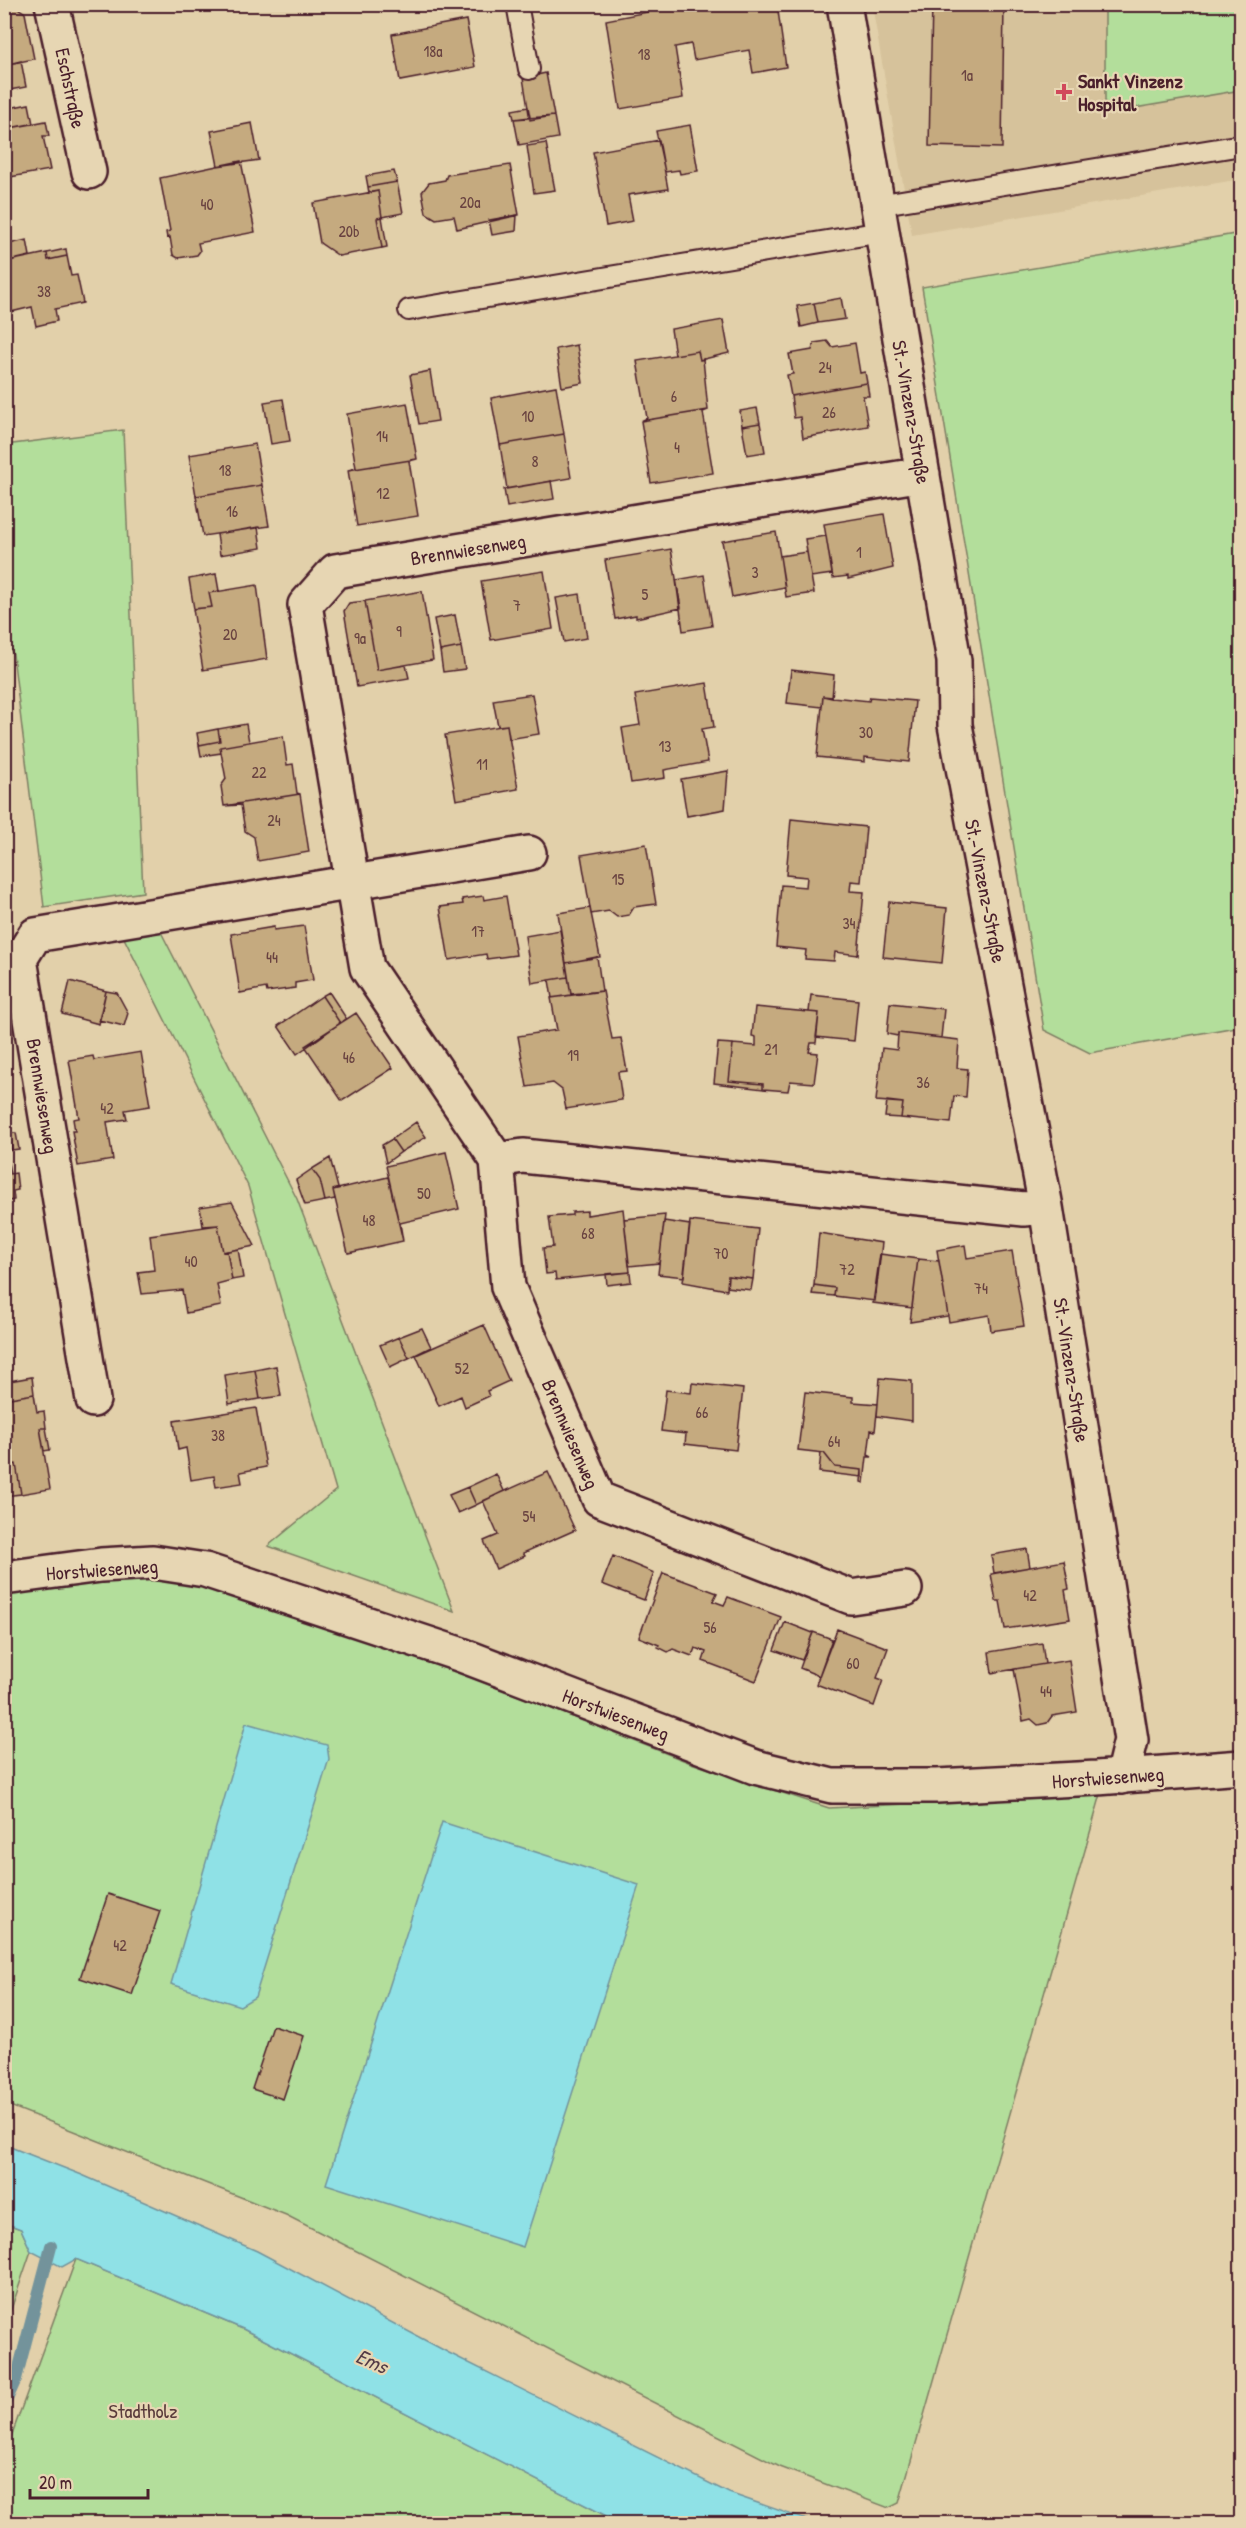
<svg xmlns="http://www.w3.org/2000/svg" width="1246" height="2528" font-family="'Patrick Hand',sans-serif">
	<rect width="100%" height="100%" fill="#e2d0aa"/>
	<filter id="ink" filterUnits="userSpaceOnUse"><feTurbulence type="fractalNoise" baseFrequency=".0167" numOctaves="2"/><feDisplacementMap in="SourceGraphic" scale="12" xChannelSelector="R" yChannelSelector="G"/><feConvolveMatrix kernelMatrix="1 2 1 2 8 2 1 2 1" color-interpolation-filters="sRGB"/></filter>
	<g filter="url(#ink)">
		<path fill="#d6c29b" d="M872 5H1241V179L912 235Z"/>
		<path fill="#b3de9b" stroke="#7e7e63" stroke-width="1.5" d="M1105 5H1241V90L1105 113Z
			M1241 233V1026L1090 1053 1044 1030 922 287Z
			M123 430 143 892 44 907 13 655 5 636V445Z
			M161 932 297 1199 454 1611 268 1546 336 1490 248 1186 124 938Z
			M102 1576 207 1585 472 1678 691 1763 829 1808 1101 1794 899 2503 889 2508 780 2467 286 2215 5 2104 4 1594Z
			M5 2223 21 2229 31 2251 5 2327Z
			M76 2259 243 2329 620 2523H5L4 2456Z"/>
		<path fill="#8fe1e6" stroke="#73939b" stroke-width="1.5" d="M246 1723 327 1745 329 1759 255 1997 240 2006 171 1984Z
			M442 1822 639 1885 523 2247 326 2184Z
			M5 2145 82 2175 257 2251 449 2353 729 2493 815 2523H620L243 2329 76 2259 62 2267 31 2251 21 2229 5 2223Z"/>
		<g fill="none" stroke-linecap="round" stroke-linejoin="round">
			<path stroke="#73939b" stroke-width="12" d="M4 2406 16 2379 51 2246"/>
		</g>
		<path fill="#c5aa7f" stroke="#4a1f2b" stroke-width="1.5" d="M4 4H12L25 13 34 59 4 65Z
			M777 4 786 67 753 73 749 50 694 60 691 44 675 47 683 98 620 109 606 20 688 4Z
			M932 4H1004L1002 148 929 146Z
			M466 20 475 67 400 81 392 34Z
			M21 61 26 87 4 91V65Z
			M546 73 554 116 530 120 523 78Z
			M29 104 33 124 4 129V109Z
			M528 107 530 117 514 119 512 110Z
			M554 116 558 138 519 145 514 119Z
			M46 121 49 136H43L50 170 4 178V129Z
			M252 123 259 160 218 166 211 131Z
			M690 125 698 171 680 174 679 170 665 172 656 131Z
			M659 140 668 189 628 195 633 221 606 226 593 152Z
			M546 143 555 190 534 193 527 146Z
			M241 161 255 232 198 243 200 251 197 255 178 258 173 255 170 237 167 238 166 232 170 231 160 178Z
			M510 165 519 215 457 229 454 216 436 219 426 213 422 192 429 183 445 180 447 175Z
			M394 171 397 182 368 187 366 176Z
			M397 182 403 213 382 217 378 191 369 193 368 187Z
			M378 191 382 217 377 218 382 248 339 256 320 243 313 203Z
			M517 215 516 231 492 235 489 220Z
			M382 217 387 247 382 248 377 218Z
			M27 240 30 256 4 262V245Z
			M66 249 67 256 48 260 47 253Z
			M47 253 48 260 67 256 71 276 77 275 83 303 55 309 57 321 36 326 32 307 11 312 4 280V262Z
			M841 298 845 319 818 323 814 303Z
			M814 303 818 323 801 327 797 306Z
			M723 320 729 353 700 360 698 351 675 355 671 329Z
			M827 341 832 347 855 343 860 373 865 372 867 383 791 396 787 375 793 374 789 354 812 350 814 343Z
			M577 345 583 383 562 387 556 349Z
			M698 351 700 360 703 359 708 410 641 421 647 418 637 361Z
			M430 371 438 421 419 424 410 375Z
			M867 383 869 396H863L868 426 803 438 800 417 794 418 791 396Z
			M556 386 564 434 500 445 491 398Z
			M283 399 290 441 271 444 264 402Z
			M407 403 417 459 348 470 356 468 347 414Z
			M757 408 760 423 742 426 740 411Z
			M708 410 703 412 713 473 651 483 641 421Z
			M760 423 765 452 747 455 742 426Z
			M564 434 571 478 507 489 500 445Z
			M255 444 262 485 196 496 189 455Z
			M417 459 409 461 418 516 357 526 348 470Z
			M551 481 554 499 507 507 504 489Z
			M262 485 269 526 203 536 196 496Z
			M884 514 893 568 848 579V576L833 578 824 524Z
			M258 527 261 548 220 555 217 534Z
			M776 532 785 587 732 597 722 541Z
			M826 536 832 574 811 577 805 539Z
			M671 549 681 608 636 618V615L615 619 605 560Z
			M807 552 814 593 786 597 780 556Z
			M544 571 553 629 491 640 481 581Z
			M216 574 219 591 209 593 212 607 194 609 189 579Z
			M704 575 712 626 683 631 676 580Z
			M257 585 267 659 203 670 193 609 212 607 209 593Z
			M422 591 433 660 377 670 365 601Z
			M580 594 587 638 564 642 556 598Z
			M365 601 377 670 406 665 409 678 357 687 344 611 349 603Z
			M455 615 461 647 440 651 434 619Z
			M461 647 465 669 443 672 440 651Z
			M791 670 834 675 832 698 823 696 822 707 787 703Z
			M707 683 714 727 702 729 708 762 664 770 665 778 631 783 622 728 640 725 635 695Z
			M532 694 539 734 509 739 507 725 498 726 493 700Z
			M823 696 869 701 870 697 915 701 909 762 865 757V762L817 757Z
			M246 724 249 742 220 747 221 753 201 756 199 745 220 741 218 729Z
			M507 725 518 789 456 800 445 735Z
			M218 729 220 741 199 745 197 733Z
			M283 736 287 765 293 764 297 793 300 794 224 806 221 786 226 779 220 747Z
			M728 771 725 809 687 816 681 779Z
			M300 794 309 852 258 861 254 837 245 831 241 805 224 806Z
			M791 819 866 827 861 882 851 881 850 891 864 892 858 955 835 952 834 961 805 959 806 950 776 947 781 885 806 887 807 877 786 875Z
			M646 844 656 904 634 907 629 915 617 917 609 911 591 914 581 855Z
			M483 896 484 900 506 896 516 955 487 959 486 954 449 960 440 907 463 904 462 899Z
			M889 902 947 908 942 963 883 957Z
			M590 908 600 957 566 963 558 913Z
			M304 926 313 980 295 983V988L267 992 266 988 240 993 231 934 274 927V930Z
			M560 930 568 977 532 983 525 936Z
			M597 957 602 991 571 994 566 963Z
			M568 977 571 995 552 998 549 980Z
			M70 981 106 991 99 1024 62 1014Z
			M106 991 117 993 128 1013 124 1026 99 1020Z
			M603 991 612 1039 621 1038 627 1071 618 1072 622 1100 566 1109 562 1090 553 1083 527 1087 518 1036 557 1030 551 998Z
			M329 992 346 1018 340 1023 322 996Z
			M811 995 858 1000 854 1041 816 1037 819 1013 809 1012Z
			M322 996 340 1023 297 1054 278 1026Z
			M890 1003 944 1009 941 1038 898 1033V1036L887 1034Z
			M755 1007 819 1013 816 1043H811L809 1052 818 1053 814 1083 790 1081 788 1091 763 1089V1084L729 1081 733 1044 756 1046V1037L752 1036Z
			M356 1013 393 1068 342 1101 305 1046Z
			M898 1033 959 1040 957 1068 968 1069 966 1097 954 1096 951 1123 901 1118 903 1103 876 1101 882 1048 897 1050Z
			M718 1043 733 1044 729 1081 763 1084V1089L714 1083Z
			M141 1052 150 1106 125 1110 127 1119 107 1122 113 1160 78 1166 72 1131H75L73 1119 79 1118 69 1060 93 1056 94 1060Z
			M887 1101 903 1103 901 1118 885 1117Z
			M416 1122 426 1137 401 1152 392 1139Z
			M9 1133 12 1150 6 1152 10 1174 16 1173 18 1190 13 1191 14 1200 4 1202V1134Z
			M9 1133H16L19 1149 12 1150Z
			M392 1139 401 1152 386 1163 382 1145Z
			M446 1152 459 1209 400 1223 403 1241 386 1166Z
			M330 1158 338 1188 333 1190 335 1199 325 1201 320 1180 312 1169Z
			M312 1169 320 1180 325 1201 305 1205 296 1180Z
			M388 1177 403 1241 348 1253 333 1190Z
			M232 1202 255 1246 223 1252 218 1225 203 1226 200 1207Z
			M623 1209 630 1272 556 1280 555 1273 546 1274 543 1248 553 1247 549 1217 572 1215V1212L587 1211V1215Z
			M665 1215 659 1263 629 1266 624 1219Z
			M664 1221 690 1225 684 1277 658 1274Z
			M690 1221 758 1229 753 1279 728 1276 727 1290 683 1282Z
			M218 1225 223 1252 227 1251 232 1280 217 1284 221 1306 186 1313 182 1290 142 1294 138 1272 154 1270 150 1235Z
			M819 1233 882 1243 875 1301 834 1296 835 1288 814 1285Z
			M965 1245 967 1258 1012 1251 1024 1326 991 1331 989 1315 949 1322 937 1250Z
			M238 1249 243 1278 232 1280 227 1251Z
			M880 1254 918 1259 912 1308 873 1303Z
			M918 1259 939 1261 948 1316 910 1322Z
			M630 1272 631 1282 607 1285 606 1274Z
			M728 1276 753 1279 751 1290 727 1287Z
			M814 1285 835 1288 834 1296 812 1294Z
			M484 1325 509 1381 487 1391 489 1396 465 1407 461 1396 439 1406 416 1355Z
			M422 1328 431 1347 409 1358 399 1337Z
			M399 1337 409 1358 390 1367 380 1345Z
			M276 1366 281 1396 260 1399 255 1370Z
			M255 1370 260 1399 229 1404 225 1375Z
			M32 1377 34 1394 4 1399V1382Z
			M880 1378 912 1381V1421L877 1416Z
			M692 1383 743 1389 736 1450 685 1444 686 1434 661 1431 666 1390 691 1393Z
			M805 1392 853 1397V1402L878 1404 875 1431 871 1430 868 1455 872 1457H867L864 1483 861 1482 862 1470 835 1467 824 1453 798 1450Z
			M34 1394 37 1412 44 1411 46 1428H40L50 1489 21 1494 16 1464 4 1466V1399Z
			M256 1408 266 1467 240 1472 242 1483 216 1487 214 1476 191 1480 186 1448 178 1450 174 1421Z
			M40 1428H46L50 1450 44 1451Z
			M821 1453H824L835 1467 862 1470V1477L819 1472Z
			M16 1464 21 1494 4 1496V1466Z
			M548 1472 575 1530 523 1553 525 1556 496 1569 484 1541 498 1535 483 1501Z
			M496 1474 504 1491 476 1505 468 1487Z
			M468 1487 476 1505 458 1513 449 1495Z
			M1027 1549 1030 1567 994 1573 991 1555Z
			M613 1556 654 1573 644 1600 602 1584Z
			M1064 1561 1069 1589 1065 1590 1070 1619 1005 1629 1000 1601H996L991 1574Z
			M663 1573 717 1593 713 1601 724 1605 728 1597 781 1617 756 1681 703 1661 706 1652 695 1648 692 1656 673 1649 668 1652 658 1647 659 1645 639 1637Z
			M785 1622 813 1633 802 1660 774 1650Z
			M837 1629 888 1648 877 1678 883 1680 874 1706 816 1684Z
			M813 1632 832 1639 819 1676 800 1668Z
			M1042 1643 1045 1664 992 1673 989 1652Z
			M1069 1660 1077 1712 1052 1716 1047 1723 1038 1725 1031 1719 1023 1721 1014 1669Z
			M108 1894 160 1911 132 1995 80 1978Z
			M273 2026 304 2036 283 2099 252 2089Z"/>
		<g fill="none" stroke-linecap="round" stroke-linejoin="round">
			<defs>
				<path id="service" d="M517 4 529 69
					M877 205 1242 145
					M409 310 882 232"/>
				<path id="minor" d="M52 4 89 172
					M844 4 954 661 955 725 1046 1207 1131 1740 1122 1777
					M497 1160 523 1156 1024 1209 1046 1207
					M93 1400 20 959 35 935 529 853
					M4 1578 101 1565 153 1562 205 1570 459 1654 755 1767 832 1786H937L1097 1778 1242 1767
					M905 1589 851 1597 599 1499 508 1287 497 1160 367 968 305 605 335 571 923 474"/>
			</defs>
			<use href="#service" stroke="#4a1f2b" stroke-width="24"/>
			<use href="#minor" stroke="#4a1f2b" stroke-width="38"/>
			<use href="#service" stroke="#e7d6b3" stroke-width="20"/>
			<use href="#minor" stroke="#e7d6b3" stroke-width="33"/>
		</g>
	</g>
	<path fill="#d1495b" stroke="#e7d6b3" stroke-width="2" d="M1061 83h6v6h6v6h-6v6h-6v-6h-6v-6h6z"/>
	<g text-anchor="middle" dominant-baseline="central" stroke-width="4.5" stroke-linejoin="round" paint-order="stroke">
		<g font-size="16" fill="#694240">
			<text x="433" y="51">18a</text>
			<text x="644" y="54">18</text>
			<text x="967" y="75">1a</text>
			<text x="470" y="202">20a</text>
			<text x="207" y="204">40</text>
			<text x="349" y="231">20b</text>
			<text x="44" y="291">38</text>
			<text x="825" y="367">24</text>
			<text x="674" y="396">6</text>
			<text x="829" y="412">26</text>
			<text x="528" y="416">10</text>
			<text x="382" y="436">14</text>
			<text x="677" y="447">4</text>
			<text x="535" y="461">8</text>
			<text x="225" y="470">18</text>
			<text x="383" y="493">12</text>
			<text x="232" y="511">16</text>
			<text x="859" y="552">1</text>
			<text x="755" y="572">3</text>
			<text x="645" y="594">5</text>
			<text x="517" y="605">7</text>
			<text x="399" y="631">9</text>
			<text x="230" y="634">20</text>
			<text x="360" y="638">9a</text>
			<text x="866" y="732">30</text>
			<text x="665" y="746">13</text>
			<text x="482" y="764">11</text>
			<text x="259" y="772">22</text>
			<text x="274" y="820">24</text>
			<text x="618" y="879">15</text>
			<text x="849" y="923">34</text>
			<text x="478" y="931">17</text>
			<text x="272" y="957">44</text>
			<text x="771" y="1049">21</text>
			<text x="573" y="1055">19</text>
			<text x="349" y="1057">46</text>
			<text x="923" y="1082">36</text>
			<text x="107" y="1108">42</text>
			<text x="424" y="1193">50</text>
			<text x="369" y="1220">48</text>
			<text x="588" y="1233">68</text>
			<text x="721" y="1253">70</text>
			<text x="191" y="1261">40</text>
			<text x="847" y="1269">72</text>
			<text x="981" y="1288">74</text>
			<text x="462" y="1368">52</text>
			<text x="702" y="1412">66</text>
			<text x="218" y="1435">38</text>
			<text x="834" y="1441">64</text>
			<text x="529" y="1516">54</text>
			<text x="1030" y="1595">42</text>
			<text x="710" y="1627">56</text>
			<text x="853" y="1663">60</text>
			<text x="1046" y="1691">44</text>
			<text x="120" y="1945">42</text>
		</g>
		<g font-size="20" font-weight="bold" fill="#4a1f2b" stroke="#e7d6b3" text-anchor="start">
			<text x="1078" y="80">Sankt Vinzenz<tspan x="1078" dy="23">Hospital</tspan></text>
		</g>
		<g font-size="20" fill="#4a1f2b" stroke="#e7d6b3">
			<text transform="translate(71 88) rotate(78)">Eschstraße</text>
			<text transform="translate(912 412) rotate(80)">St.-Vinzenz-Straße</text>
			<text transform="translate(468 549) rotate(-9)">Brennwiesenweg</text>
			<text transform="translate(986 891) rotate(79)">St.-Vinzenz-Straße</text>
			<text transform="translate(43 1096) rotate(81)">Brennwiesenweg</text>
			<text transform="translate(1072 1370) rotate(81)">St.-Vinzenz-Straße</text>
			<text transform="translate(571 1434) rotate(67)">Brennwiesenweg</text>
			<text transform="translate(102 1569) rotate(-4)">Horstwiesenweg</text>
			<text transform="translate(616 1714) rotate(21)">Horstwiesenweg</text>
			<text transform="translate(1108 1777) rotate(-4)">Horstwiesenweg</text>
		</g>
		<g font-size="20" fill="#5a3c3c" stroke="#e7d6b3">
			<text x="143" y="2410">Stadtholz</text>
		</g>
		<g font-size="21" font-style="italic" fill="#543c47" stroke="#e7d6b3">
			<text transform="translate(372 2361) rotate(24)">Ems</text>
		</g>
	</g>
	<rect width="1246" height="2528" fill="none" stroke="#e7d6b3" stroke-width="24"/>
	<rect x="12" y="12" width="1222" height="2504" fill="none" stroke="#4a1f2b" stroke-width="2" filter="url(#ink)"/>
	<path d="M30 2489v9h118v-9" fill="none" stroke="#4a1f2b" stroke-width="3"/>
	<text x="39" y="2489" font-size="18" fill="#4a1f2b" stroke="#e7d6b3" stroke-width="4.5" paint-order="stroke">20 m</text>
</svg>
